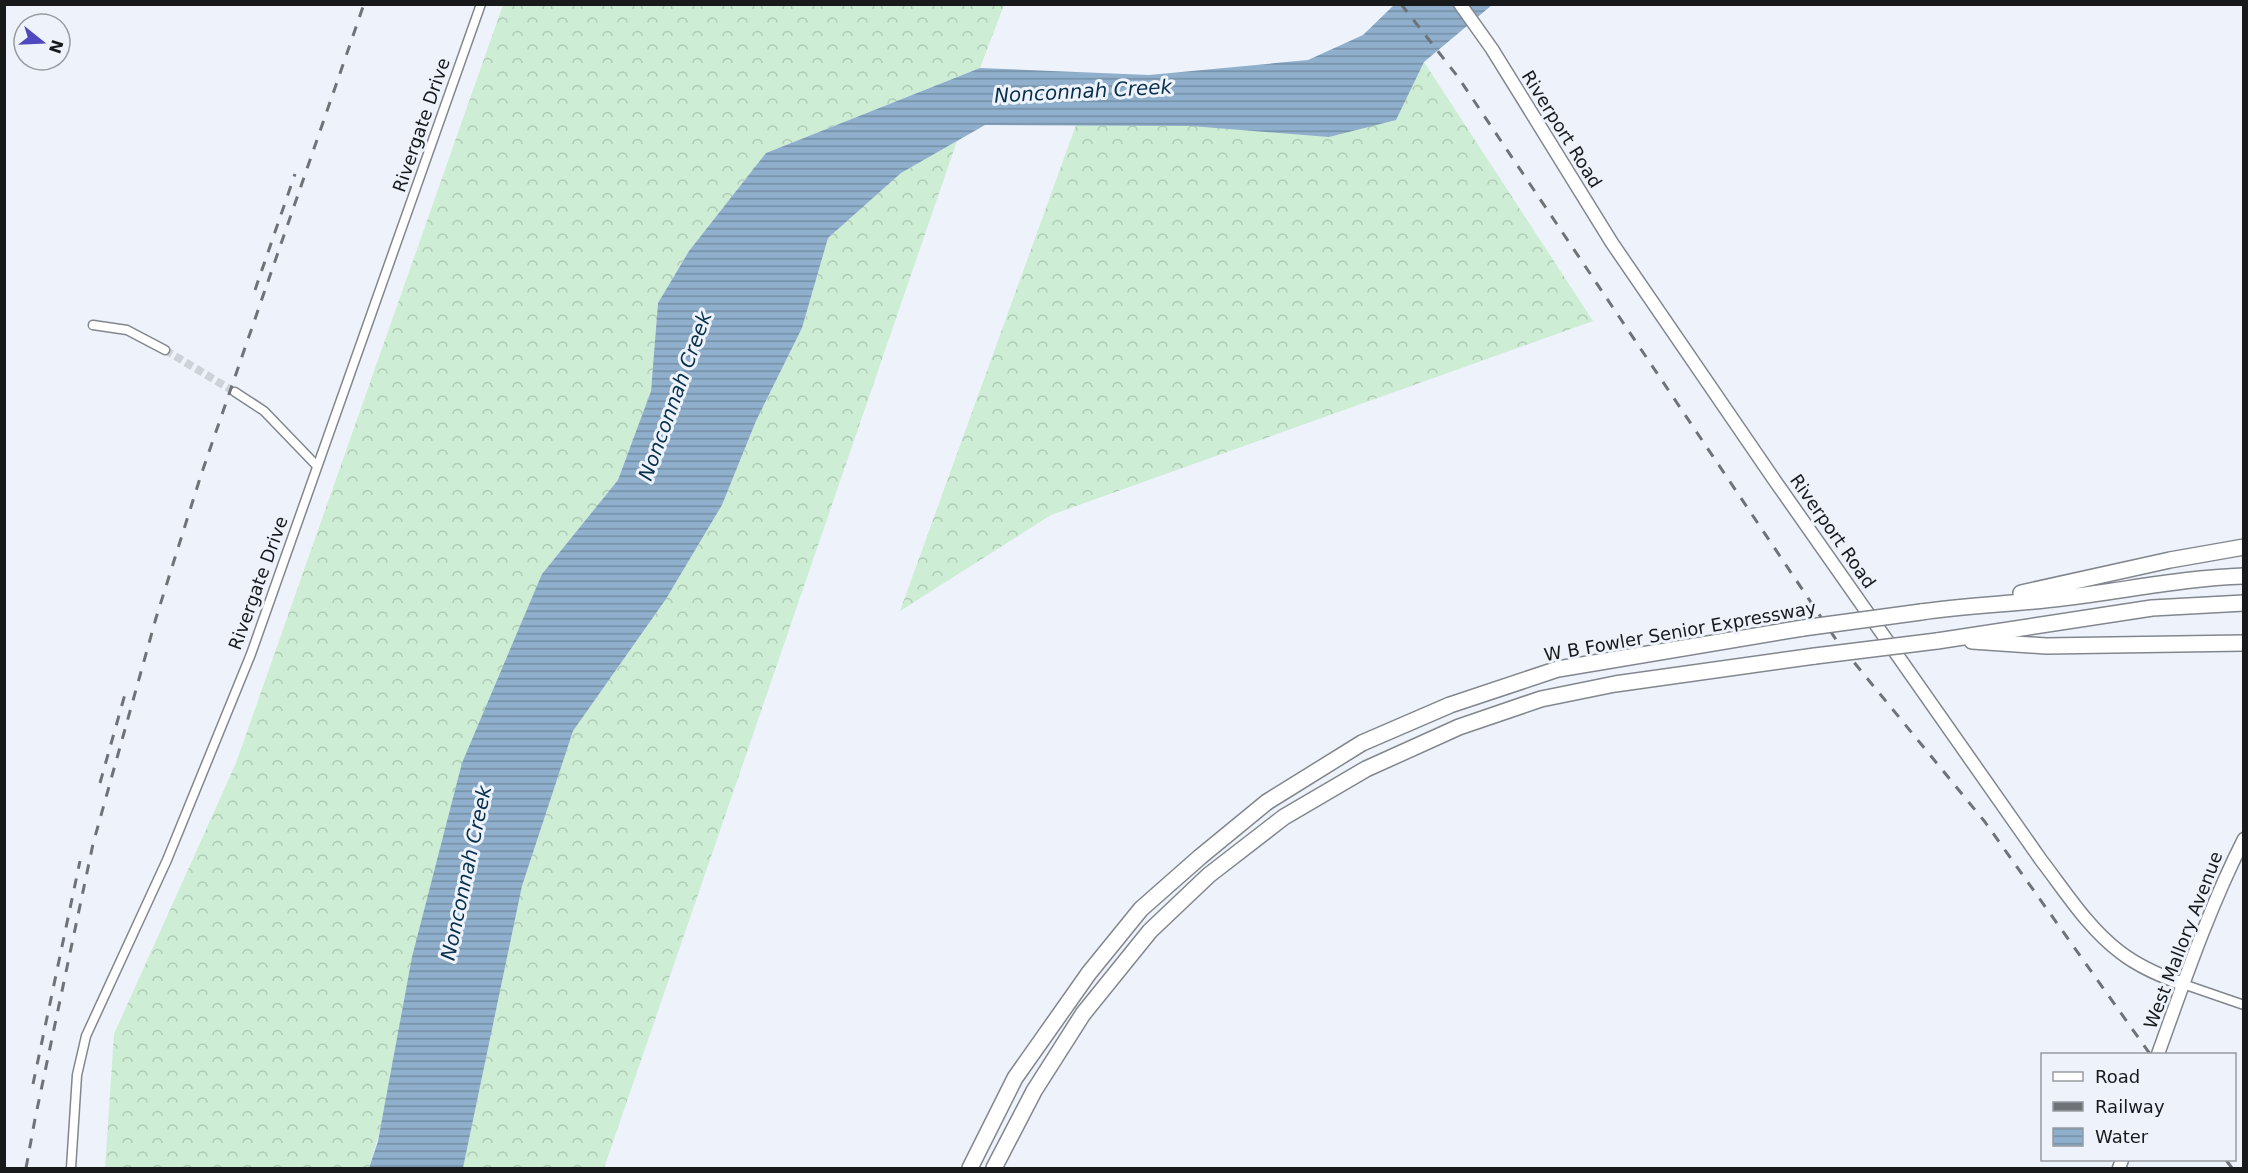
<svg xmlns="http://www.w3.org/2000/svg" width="2248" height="1173" font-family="'DejaVu Sans',sans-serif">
	<defs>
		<pattern id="forest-crowns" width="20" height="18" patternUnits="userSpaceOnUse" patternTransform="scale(1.5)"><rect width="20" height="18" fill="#cdedd4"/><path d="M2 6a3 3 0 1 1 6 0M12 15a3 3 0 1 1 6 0" fill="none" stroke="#afcbb5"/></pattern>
		<pattern id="water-rules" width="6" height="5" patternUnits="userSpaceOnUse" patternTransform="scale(1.5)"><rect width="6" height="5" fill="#8fafcc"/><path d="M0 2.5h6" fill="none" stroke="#748ea5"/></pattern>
	</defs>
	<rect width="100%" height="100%" fill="#eef3fb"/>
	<path fill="url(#forest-crowns)" d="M503 5H1004L980 68 766 153 689 251 658 303 651 391 618 480 542 574 369 1168H105L114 1034 236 763Z
		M1424 62 1593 321 1051 515 900 611 1076 125 1191 126 1395 120Z
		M957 141 604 1168H463L522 886 573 731 666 599 722 505 756 421 802 328 828 238 901 173Z"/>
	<path fill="url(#water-rules)" d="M1394 5H1492L1424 62 1396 120 1329 137 1191 126 985 125 901 173 828 238 802 328 756 421 722 505 666 599 573 731 522 886 463 1168H369L378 1141 412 957 462 763 542 574 618 480 651 391 658 303 689 251 766 153 980 68 1149 75 1308 60 1363 35Z"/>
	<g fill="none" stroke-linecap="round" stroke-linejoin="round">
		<path stroke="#ced2d9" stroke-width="8" stroke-dasharray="8 4" stroke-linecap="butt" d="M165 350 235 392"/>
		<defs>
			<path id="minor" d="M93 325 127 330 165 350
				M235 392 264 411 317 466
				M2183 984 2244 1005
				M71 1168 77 1075 86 1036 167 860 251 654 481 4"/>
			<path id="secondary" d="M1460 4 1492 49 1612 243 1773 478 2041 860C2065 891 2088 928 2120 952 2139 967 2161 976 2183 984
				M2158 1054C2184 982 2209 908 2244 839
				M2119 1168 2122 1160"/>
			<path id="motorway" d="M2021 593 2170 560 2244 547
				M1921 612C1968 605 2015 604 2062 598 2123 591 2182 578 2244 576
				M1937 641 2152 608 2244 603
				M1972 641 2046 646 2244 643
				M970 1168 1015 1078 1089 973 1141 909 1200 857 1267 802 1362 743 1450 705 1558 669 1803 628
				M994 1168 1034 1091 1083 1014 1150 931 1209 875 1284 817 1366 769 1459 727 1541 699 1615 684 1815 656"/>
		</defs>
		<use href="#minor" stroke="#82878e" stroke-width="11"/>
		<use href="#secondary" stroke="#82878e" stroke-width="15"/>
		<use href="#motorway" stroke="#82878e" stroke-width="18"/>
		<use href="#minor" stroke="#fff" stroke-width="8"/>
		<use href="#secondary" stroke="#fff" stroke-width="12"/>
		<use href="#motorway" stroke="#fff" stroke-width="15"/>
		<path stroke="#6f7277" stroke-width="3" stroke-dasharray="10 10" stroke-linecap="butt" d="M1401 4 1458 77 1839 644 1985 822 2150 1054
			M255 290 295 174
			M100 783 127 687
			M33 1084 80 861
			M2226 1160 2232 1168
			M26 1168 35 1119 93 844 156 618 201 475 364 4"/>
		<defs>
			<path id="motorway-bridge" d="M1803 628 1921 612
				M1815 656 1937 641"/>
		</defs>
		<use href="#motorway-bridge" stroke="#82878e" stroke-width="18" stroke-linecap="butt"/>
		<use href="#motorway-bridge" stroke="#fff" stroke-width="15"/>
	</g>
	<g text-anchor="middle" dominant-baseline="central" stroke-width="6" stroke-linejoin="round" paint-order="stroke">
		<g font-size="18" fill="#17191b" stroke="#eef3fb">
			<text transform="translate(421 125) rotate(-71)">Rivergate Drive</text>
			<text transform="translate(1562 129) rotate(58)">Riverport Road</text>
			<text transform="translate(1833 531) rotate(55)">Riverport Road</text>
			<text transform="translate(258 583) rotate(-70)">Rivergate Drive</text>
			<text transform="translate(1680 631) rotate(-10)">W B Fowler Senior Expressway</text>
			<text transform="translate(2183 940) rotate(-69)">West Mallory Avenue</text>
		</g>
		<g font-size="20" font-style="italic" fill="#07304d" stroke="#eef3fb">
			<text transform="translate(1083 91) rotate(-3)">Nonconnah Creek</text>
			<text transform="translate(675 396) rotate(-70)">Nonconnah Creek</text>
			<text transform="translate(466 873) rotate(-78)">Nonconnah Creek</text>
		</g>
	</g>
	<rect width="2248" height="1173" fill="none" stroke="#17191b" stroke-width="12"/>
	<rect x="2041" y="1053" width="195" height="108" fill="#eef3fb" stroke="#989ca1" stroke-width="1.5"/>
	<rect x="2053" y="1072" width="30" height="9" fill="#ffffff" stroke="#989ca1" stroke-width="1.5"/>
	<text x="2095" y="1083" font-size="18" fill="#17191b">Road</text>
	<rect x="2053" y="1102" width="30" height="9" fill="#6f7277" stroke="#989ca1" stroke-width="1.5"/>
	<text x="2095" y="1113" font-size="18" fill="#17191b">Railway</text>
	<rect x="2053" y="1128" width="30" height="18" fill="url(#water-rules)" stroke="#989ca1" stroke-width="1.5"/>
	<text x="2095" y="1143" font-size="18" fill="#17191b">Water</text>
	<g transform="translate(42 42) rotate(108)"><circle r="28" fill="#eef3fb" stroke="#989ca1" stroke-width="1.5"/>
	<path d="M0-4.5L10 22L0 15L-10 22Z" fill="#5148bf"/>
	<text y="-9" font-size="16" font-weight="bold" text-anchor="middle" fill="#17191b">N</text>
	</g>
</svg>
